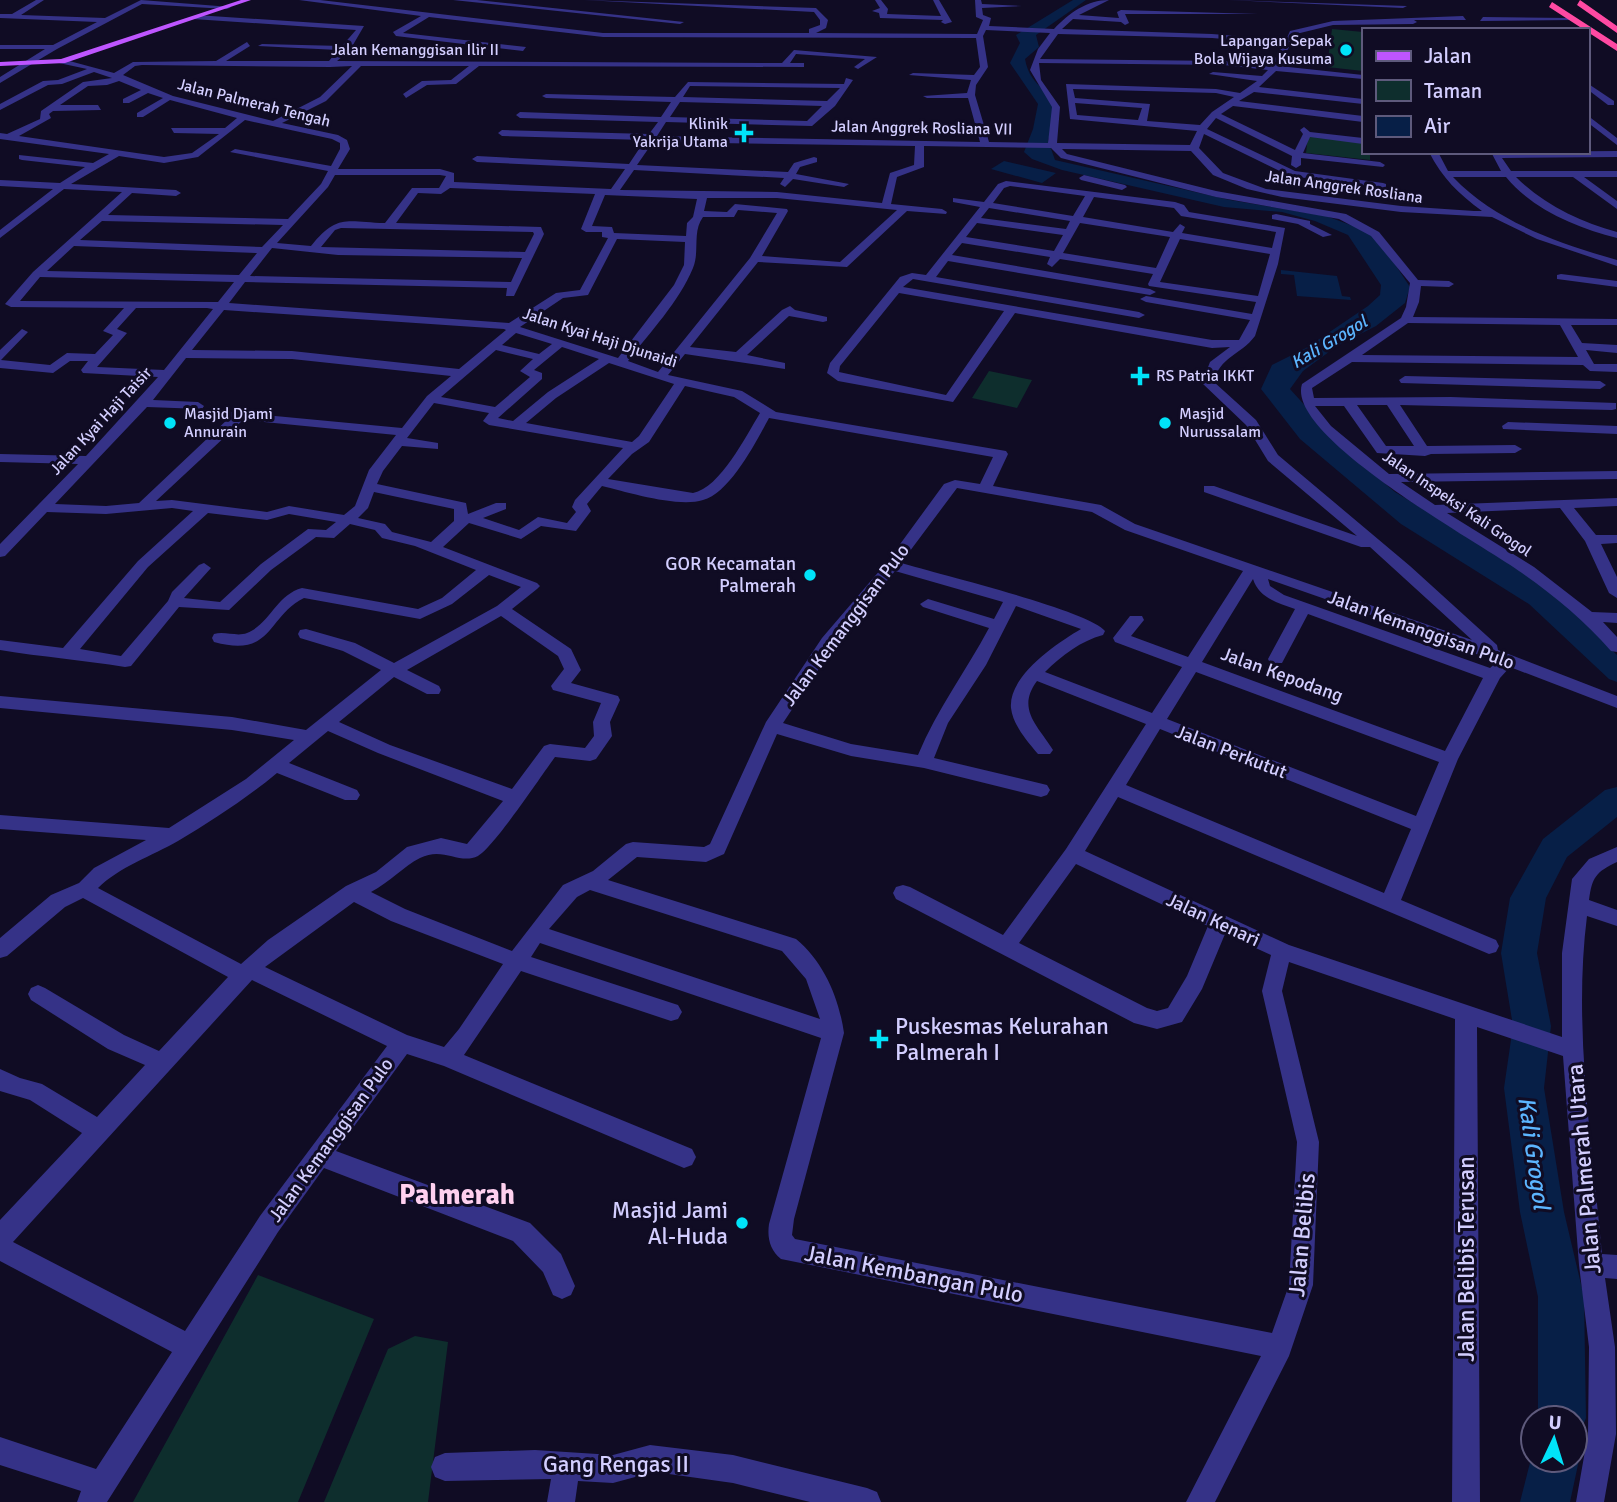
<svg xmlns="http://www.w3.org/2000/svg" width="1617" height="1502" font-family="Signika,sans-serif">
	<rect width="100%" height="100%" fill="#100c24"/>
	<path fill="#0e2e2d" d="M1332 29 1363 32V71L1327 67Z
		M1308 136 1363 142V152H1370V160L1306 153Z
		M989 371 1032 380 1017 408 972 398Z
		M258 1275 374 1319 298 1502H133Z
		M415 1336 448 1342 428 1502H324L388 1349Z"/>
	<path fill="#071f47" d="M1073 0H1086L1036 35 1039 47 1025 59C1032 99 1070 84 1048 140L1055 160 1230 200 1326 216 1375 234 1410 287 1405 303 1376 326 1337 346 1303 371 1290 389 1345 450 1395 492 1516 565 1558 597 1617 655V682L1609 679 1529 604 1401 524 1300 439 1261 389 1272 365 1306 348 1368 306 1380 295 1381 285 1348 235 1315 221 1282 212 1224 207 1062 170 1032 159 1024 152 1033 129 1038 104 1010 63 1020 43 1016 35Z
		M1004 161 1056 173 1042 183 991 169Z
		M1281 270 1337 276 1342 296 1350 297 1351 300 1297 296 1294 275 1281 274Z"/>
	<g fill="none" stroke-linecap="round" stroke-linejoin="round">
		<path fill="#071f47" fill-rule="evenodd" d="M1617 787V817L1567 857 1546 898 1537 953 1551 1026 1544 1088 1564 1212 1584 1297 1586 1418 1579 1435 1575 1437V1418H1538V1297L1520 1212 1504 1088 1513 1026 1501 953 1510 898 1543 839 1605 790Z
			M1533 1451V1460H1575V1451L1579 1460 1570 1502H1520Z"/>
		<path fill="#353287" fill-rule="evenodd" d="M36 0H44L21 15 105 18 141 0 231 7 227 9 142 4 57 49 0 83V77L45 49H0V45H53L97 22 0 18V14H12Z
			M299 0H320L603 33H809V29L820 25V20L814 12 584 0 816 8 828 20 826 28 816 33 977 34 983 20 976 17 975 0H981L982 4 1022 6 982 8 983 15 991 18 989 26 1054 29C1069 13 1087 0 1109 0L1079 15 1119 18 1117 12 1121 10 1258 14H1125L1129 23 1125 25 1121 22 1073 19 1062 29 1212 34 1286 40 1290 31 1333 21 1463 16 1466 20H1414L1417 22 1413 24 1333 25 1296 34 1279 66 1363 75V79L1276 71 1259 87 1363 99V104L1254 92 1239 101 1363 116V122L1233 106 1221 114 1295 150 1303 134 1300 130 1304 127 1310 132 1363 138V144L1310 137 1303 153 1380 162 1385 165 1383 167 1301 158V165L1296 168 1291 165 1292 156 1216 118 1207 129 1295 171 1383 183 1386 184V188L1290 176 1204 134 1199 148 1223 173 1266 189 1401 206 1474 211H1482C1459 194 1442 178 1429 152H1438L1448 171H1501L1491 152 1617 151V157L1502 158 1511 171H1617V177H1584L1617 201V209L1573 177H1516C1543 204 1580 222 1617 232V238C1577 228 1532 209 1506 177H1453C1496 222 1558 243 1617 260V266L1537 239 1492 217 1401 212 1282 197 1247 189 1213 175 1191 151 1062 149 1067 154 1216 191 1346 214 1379 232 1418 280 1449 281 1454 284 1449 287 1421 286 1419 302 1413 317 1617 319V325H1571L1582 343 1617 345V353L1586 350 1594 364H1617V372L1590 371 1583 365 1352 362 1312 388 1314 398 1451 397 1616 403V409L1612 410 1400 405 1427 446 1515 445 1522 449 1515 453 1431 454 1425 456 1377 453 1344 406H1315L1331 426 1389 474 1617 471V479L1401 482 1435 505 1617 498V506L1574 508 1596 535H1617V543L1601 544 1617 577V598L1609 593 1585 541 1560 508 1447 513 1534 567 1592 612 1617 613V623L1603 622 1617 637V652L1611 651C1585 621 1555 596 1522 573 1482 544 1285 437 1302 384L1401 318 1406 307 1410 283 1371 236 1339 219 1216 197 1061 158 1051 148 924 146V167L897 177 891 204 942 209 947 212 946 214 907 211 847 267 758 262 690 347 736 352 782 310 790 306 795 310 827 317V321L823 322 789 316 747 355 785 363V369L685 354 668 375 742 391 776 412 1006 451 1008 454 993 486 1101 505 1135 524 1472 640 1370 547H1361L1204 492V486H1214L1357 536 1268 461 1246 425 1202 383 1210 362 1230 347 1212 348 1015 313 953 402 838 381 827 373 830 363 900 277 912 273 926 275 980 207 953 202V198L984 202 998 184 1006 181 1175 202 1184 205 1189 212 1285 228 1278 264 1255 336C1241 355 1219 357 1214 382L1256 420 1278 455 1410 566 1497 645 1498 650 1617 696V708L1510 667 1500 678 1458 759 1401 900 1496 940 1499 946 1496 952 1489 954 1118 797 1085 851 1289 945 1562 1037V953L1572 879 1589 859 1617 847V862C1596 872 1592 877 1589 900L1617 910V926L1587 916C1573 1027 1592 1142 1602 1254L1617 1255V1279L1605 1278 1615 1347 1616 1434 1604 1502H1576L1588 1434 1589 1347 1579 1265 1563 1056 1477 1027 1480 1502H1452L1455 1019 1289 962 1282 991 1319 1142 1313 1285 1289 1356 1215 1502H1186L1261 1356 781 1259C770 1250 767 1238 769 1224L821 1038 540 943 531 957 678 1005 682 1012 678 1019 671 1021 521 971 464 1055 692 1149 696 1157 692 1165 684 1168 444 1066 407 1054 336 1151 530 1223 561 1254 575 1286 571 1295 562 1299 553 1295 543 1272 513 1241 324 1168 278 1232 107 1502H77L81 1491 0 1465V1437L96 1469 172 1352 0 1261V1220L82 1133 30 1100 0 1091V1069L20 1078 42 1084 97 1117 145 1065 108 1049 31 1000 28 994 31 988 38 985 45 988 124 1035 159 1051 228 977 83 898 65 907 7 956 0 958V938L51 895 79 883 94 868 146 840 0 829V815L169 828 246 779 294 740 232 730 0 708V696L232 717 306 730 381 670 343 651 300 638 298 634 300 630 306 629 355 643 394 663 497 606 521 587 489 575 452 604 420 619 304 598C266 617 274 658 214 642L212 638 214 634C225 631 237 637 247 633 270 624 276 595 302 588L418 609 442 598 476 570 415 546 382 538 375 530 350 524 334 538 316 537 271 570 229 610 179 607 131 666 125 667C83 660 42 657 0 650V640L63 648 138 561 193 511 172 508 106 514 47 512 5 556 0 557V544L78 464 0 462V454L86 456 158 377 83 373 81 370 88 361H70L53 373 0 368V350L22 329 28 332 1 360 50 365 67 353 95 354 113 335 103 331 124 308 11 307 5 304 33 272 122 192 64 189 0 238V230L53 189 0 186V180L60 183 85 167 22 160 19 159V155L93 163 109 154 0 139V133L7 134 40 119 41 111 83 82 112 78 94 72 62 84 48 85 0 110V104L43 81 58 80 87 69 59 63 62 59 114 73 133 62 216 61 247 42 250 46 226 61H329L338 50 258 46 262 44 342 46 356 30 193 19 196 15 364 26 350 50 337 61 782 63 794 50 877 57 858 69 854 67 865 59 796 54 790 63H804V67L479 66 456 84 427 85 406 98 403 94 422 81 451 80 469 66H361L326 101 282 123 338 135 347 140 350 149 338 169H440L454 173V182L611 189 625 169 477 162 472 159 477 156 629 164 645 140 502 136 498 133 502 130 649 134 658 122 520 118 516 115 520 112 661 117 671 102 546 98 542 96 546 94 675 97 688 82 844 84 846 78 853 80 835 106 812 126 666 122 657 136 980 142 968 98H927L923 96 967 93 971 80 909 75 913 73 974 75 980 67 976 38 603 37 429 17 403 33 526 47 523 51 396 36 393 32 421 16ZM986 30 1050 33 1038 49 1030 70 1052 107 1048 143 989 142 975 95 976 85 988 67 983 36ZM1058 34 1212 38 1284 44 1271 65 1224 61 1040 59ZM1039 63 1224 65 1268 70 1262 76 1213 72 1209 74 1257 81 1240 93 1216 89 1066 84 1070 119 1197 131 1190 145 1057 143 1060 107 1041 80ZM142 65 330 67 352 66 320 97 273 121 173 96 123 75 135 66ZM119 81 141 90 123 99V103H129L148 93 163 98 137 113V117H143L170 100 237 118 225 128H171L174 133 219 134 192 153 164 157 19 136 51 118 49 114 53 111 101 110 98 105H60L88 86 107 85ZM690 86 840 88 827 101 683 97ZM1073 89 1216 93 1234 97 1212 112 1200 125 1147 121 1150 104 1075 98ZM680 102 822 106 807 121 670 117ZM1075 103 1142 108 1138 120 1077 115ZM245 120 332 139 340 143V149L331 166 235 149 230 152 328 171 321 184 288 219 108 215 132 193 176 196 181 193 176 190 71 184 119 156 164 163 198 157ZM653 142 915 146 914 165 890 173 882 203 777 192 620 190 634 170 784 178 780 184 785 187 793 179 844 187 849 184 796 174 800 167 817 162V158L814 157 794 163 788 172 637 165ZM335 175H440L446 176 439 188H412L385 223C347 222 337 213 311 246L277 243 328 187ZM1010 186 1085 196 1073 216 993 203 1004 188ZM450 188 595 194 581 229 586 232H602V237L608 238 580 290 556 293 509 323 229 303 245 282 507 288 506 296H514L544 234 541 227 396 223 418 193 441 194ZM605 195 697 199 693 217 687 223 686 236 614 233 612 227 592 226ZM1094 197 1174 208 1181 216 1276 232 1272 248 1182 233 1185 227 1180 224 1173 232 1083 217ZM707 198H777L897 210 840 262 762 256 788 211 787 209 735 204 727 212 704 211ZM989 208 1070 221 1066 229 981 218ZM738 210 777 213 750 258 658 372 628 361C650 332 679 302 693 268 700 251 692 232 703 217H734ZM102 221 283 225 262 247 80 240ZM977 223 1063 235 1054 251 966 237ZM1080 223 1170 237 1156 268 1063 253ZM341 228 533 232 534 234 525 252 321 247 335 230ZM617 239 685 242 684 265 674 285 618 358 520 327 563 298 588 295ZM1180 239 1270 254 1258 296 1160 282ZM962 243 1050 257 1047 264 1052 267 1060 259 1153 274 1148 284 1149 286 1256 302 1252 314 1146 296 1140 299 1146 302 1250 320 1239 340H1212L903 287 913 279 1139 318 1145 315 1139 312 936 277 948 261 1150 295 1156 292 1150 289 952 255ZM74 246 257 253 239 275 47 271ZM272 248 338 255 522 258 511 282 250 276ZM40 277 234 282 218 302 20 301ZM899 293 1004 311 946 395 839 372 840 366ZM136 308H207L213 309 164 370 97 367 127 333 117 329ZM224 310 504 329 506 330 459 369 292 351 192 350ZM1408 323 1560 325 1578 357 1362 355ZM516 333 552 344 539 354 502 345ZM562 347 599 359 548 392 513 421 498 418 542 379V373L534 370ZM496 350 533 359 520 371 530 377 495 407 441 397ZM186 358 292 359 451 376 427 396 402 428 211 410V416L229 418 139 503 106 506 55 504 147 407 202 409 204 406 198 402 153 400ZM609 363 674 384 639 436 632 442 526 423 556 398ZM685 386 734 397 760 413C746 436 720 488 693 493L608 479 632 454 649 442ZM434 403 489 413 483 421 489 425 623 448 575 500 572 507 576 512 567 523 538 517 519 530 483 518 506 509V503H496L468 514 466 503 377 484 383 471 402 446 438 449V443L407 438ZM1357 405H1387L1414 446H1386ZM769 418 993 457 980 484 955 480 944 484 887 562 822 638 766 722 710 844 704 847 633 842 626 844 593 871 563 885 512 951 405 909 371 892C390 882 404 866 420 858 443 846 459 865 478 856 494 847 541 776 555 757L590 761 596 759 612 736 610 722 620 700 618 696 571 683 581 670 571 649 512 609 537 589 540 586 537 583 443 547 469 523 521 539 541 526 576 531 591 511 587 504 602 486C627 492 678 508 703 500 730 493 756 442 769 418ZM243 420 396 435 369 470 355 506 344 515 289 506 267 512 172 500 156 501ZM957 488 1092 512 1125 530 1243 571 1188 657 1131 636 1144 620 1142 616H1130L1113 638 1115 642 1182 667 1152 713 1045 672C1062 655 1081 641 1103 635L1105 631C1090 611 935 573 901 563ZM374 492 454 509V521L431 542 392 532 385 524 358 518 368 508ZM208 513 267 520 289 514 336 522 326 530 308 529 261 564 220 602 184 598 211 568 204 563 199 565 172 592 168 601 121 656 80 649 148 567ZM895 571 1003 602 994 619 928 599 920 604 923 607 989 628C966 671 937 709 918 755L851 744 783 723 834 646ZM1253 579C1259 598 1278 603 1295 609L1268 659 1270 663H1282L1308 614 1483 678 1445 751 1202 662ZM1268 579 1408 628 1497 662 1490 668 1284 595 1270 586ZM1016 606 1081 629C1057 643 1008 676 1011 708 1013 725 1027 741 1038 754H1050L1053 750C1038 726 1016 709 1037 681L1146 724 1066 849 1003 935 910 887 903 885 896 887 893 893 896 899 1134 1023 1157 1029 1182 1022 1202 989 1225 934 1271 955 1262 991 1297 1142 1289 1285 1272 1333 795 1239 792 1235 794 1219 844 1033C839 998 824 962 796 939L608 880 637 857 706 862 724 854 777 734 851 756 924 768 1041 797 1047 795 1050 790 1047 785 934 758 948 723 986 665ZM501 616 558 656 564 669 551 686 553 690 601 703 593 722 594 736 585 748 550 744 544 746 512 789 390 745 339 722 394 677 427 694H439L441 690 439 686 407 670ZM1196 672 1439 762 1416 816 1167 719ZM1160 729 1411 829 1384 893 1126 785ZM328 731 378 753 503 801 467 844 441 838 407 847 376 872 346 886 268 940 241 964 98 888C119 867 152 856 178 841 212 821 247 798 277 773L345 800H357L360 795 357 790 289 763ZM1076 864 1208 926 1187 976 1168 1008 1157 1011 1147 1008 1019 943ZM590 890 782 951 806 979 820 1019 549 929 577 897ZM354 902 391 921 503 964 459 1029 444 1047 407 1035 265 967ZM252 980 387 1046 260 1216 185 1331 13 1242Z
			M453 0H477L684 22 680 24Z
			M875 0H881L888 9 887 14 941 16 933 0H939L952 22 945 24 941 22 943 20 880 18 879 13 872 11 880 8Z
			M1228 0 1407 6 1403 8Z
			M1483 17 1568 18 1572 20 1480 21Z
			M1587 83 1614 101V105H1608L1587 89Z
			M1587 115 1617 138V145L1587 122Z
			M1084 175 1125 185 1127 187 1122 190 1081 180 1079 178Z
			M1276 214 1310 221V224L1332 235 1323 237 1298 224 1272 219V215Z
			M1561 274 1617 281V287L1557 279V275Z
			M1405 376 1600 381 1606 385 1600 389 1401 383 1399 380Z
			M1508 422 1617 426V434L1503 429 1502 426Z
			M650 1445 733 1455 867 1488 877 1492 881 1502H810L733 1483 669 1474 650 1473 613 1483 578 1481 575 1502H547L551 1479 445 1481 435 1477 431 1467 435 1457 445 1453 535 1450 613 1455Z"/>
		<path fill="#be55ff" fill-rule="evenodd" d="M241 0H251L65 63 0 66V62L61 59Z"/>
		<path fill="#ff49a2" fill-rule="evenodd" d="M1580 0 1617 26V33L1577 5Z
			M1552 2 1617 44V51L1549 7Z"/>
	</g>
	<g fill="#00e3f9" stroke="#100c24" stroke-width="2.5">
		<circle cx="1346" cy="50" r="7"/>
		<path d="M740.5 122.5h7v7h7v7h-7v7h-7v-7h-7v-7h7z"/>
		<path d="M1136.5 365.5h7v7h7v7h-7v7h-7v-7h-7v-7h7z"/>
		<circle cx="170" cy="423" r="7"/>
		<circle cx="1165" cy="423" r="7"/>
		<circle cx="810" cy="575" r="7"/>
		<path d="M875.5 1028.5h7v7h7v7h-7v7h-7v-7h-7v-7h7z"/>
		<circle cx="742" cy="1223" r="7"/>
	</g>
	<g text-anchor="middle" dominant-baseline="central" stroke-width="6" stroke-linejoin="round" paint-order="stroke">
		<g font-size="16" fill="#d3ceff" stroke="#100c24" text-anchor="start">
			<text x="1332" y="41" text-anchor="end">Lapangan Sepak<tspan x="1332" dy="18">Bola Wijaya Kusuma</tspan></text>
			<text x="728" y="124" text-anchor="end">Klinik<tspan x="728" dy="18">Yakrija Utama</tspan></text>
			<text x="1156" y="376">RS Patria IKKT</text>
			<text x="184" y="414">Masjid Djami<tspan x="184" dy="18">Annurain</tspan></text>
			<text x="1179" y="414">Masjid<tspan x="1179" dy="18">Nurussalam</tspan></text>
		</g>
		<g font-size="16" fill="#d3ceff" stroke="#100c24">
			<text x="415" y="50">Jalan Kemanggisan Ilir II</text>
			<text transform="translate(254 103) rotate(14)">Jalan Palmerah Tengah</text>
			<text transform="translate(922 128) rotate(1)">Jalan Anggrek Rosliana VII</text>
			<text transform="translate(1344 187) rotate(8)">Jalan Anggrek Rosliana</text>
			<text transform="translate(600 338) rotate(18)">Jalan Kyai Haji Djunaidi</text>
			<text transform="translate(101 421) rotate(-47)">Jalan Kyai Haji Taisir</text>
			<text transform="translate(1457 504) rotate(34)">Jalan Inspeksi Kali Grogol</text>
		</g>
		<g font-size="18" font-style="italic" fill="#5cb5ff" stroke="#100c24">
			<text transform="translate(1329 342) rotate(-31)">Kali Grogol</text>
		</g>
		<g font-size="19" fill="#d3ceff" stroke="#100c24" text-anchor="end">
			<text x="796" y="564">GOR Kecamatan<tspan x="796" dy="22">Palmerah</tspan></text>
		</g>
		<g font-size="19" fill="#d3ceff" stroke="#100c24">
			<text transform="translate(846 625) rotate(-53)">Jalan Kemanggisan Pulo</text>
			<text transform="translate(1421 630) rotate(20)">Jalan Kemanggisan Pulo</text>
			<text transform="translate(1282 675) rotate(20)">Jalan Kepodang</text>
			<text transform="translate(1231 752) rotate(21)">Jalan Perkutut</text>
			<text transform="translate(1213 920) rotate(25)">Jalan Kenari</text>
			<text transform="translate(331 1140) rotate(-54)">Jalan Kemanggisan Pulo</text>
		</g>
		<g font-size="23" fill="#d3ceff" stroke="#100c24" text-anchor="start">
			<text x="895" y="1026">Puskesmas Kelurahan<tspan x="895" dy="26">Palmerah I</tspan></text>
			<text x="728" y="1210" text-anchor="end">Masjid Jami<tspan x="728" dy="26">Al-Huda</tspan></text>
		</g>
		<g font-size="23" fill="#d3ceff" stroke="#100c24">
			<text transform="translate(1584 1169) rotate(-95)">Jalan Palmerah Utara</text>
			<text transform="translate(1302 1235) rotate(-85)">Jalan Belibis</text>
			<text transform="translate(1466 1259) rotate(-90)">Jalan Belibis Terusan</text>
			<text transform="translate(914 1274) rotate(11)">Jalan Kembangan Pulo</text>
			<text x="616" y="1464">Gang Rengas II</text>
		</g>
		<g font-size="24" font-style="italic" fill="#5cb5ff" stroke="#100c24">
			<text transform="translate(1534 1153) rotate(82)">Kali Grogol</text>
		</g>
		<g font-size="28" font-weight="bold" fill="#ffd0ef" stroke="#100c24">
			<text x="457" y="1195">Palmerah</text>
		</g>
	</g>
	<rect x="1362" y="28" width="228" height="126" fill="#100c24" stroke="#5e5a7c" stroke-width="2"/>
	<rect x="1376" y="51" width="35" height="10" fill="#be55ff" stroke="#5e5a7c" stroke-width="2"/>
	<text x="1424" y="63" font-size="21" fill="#d3ceff">Jalan</text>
	<rect x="1376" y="80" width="35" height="21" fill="#0e2e2d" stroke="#5e5a7c" stroke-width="2"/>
	<text x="1424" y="98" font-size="21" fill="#d3ceff">Taman</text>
	<rect x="1376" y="116" width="35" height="21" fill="#071f47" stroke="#5e5a7c" stroke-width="2"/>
	<text x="1424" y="133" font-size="21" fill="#d3ceff">Air</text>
	<g transform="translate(1554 1439) rotate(4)"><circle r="33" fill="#100c24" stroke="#5e5a7c" stroke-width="2"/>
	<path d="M0-5L12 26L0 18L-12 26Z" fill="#00e3f9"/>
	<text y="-10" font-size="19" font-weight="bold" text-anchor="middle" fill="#d3ceff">U</text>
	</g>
</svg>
